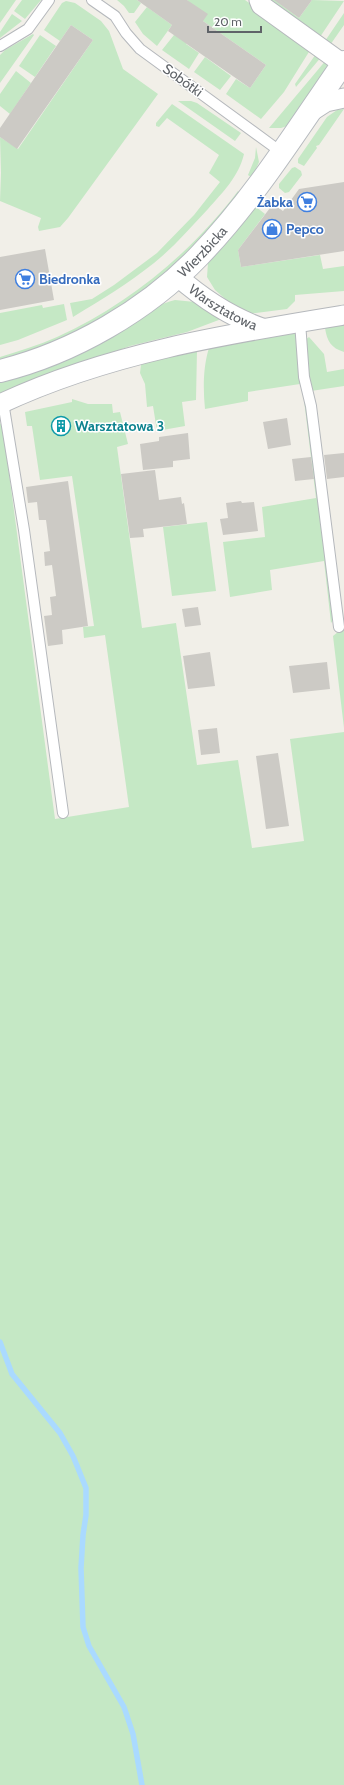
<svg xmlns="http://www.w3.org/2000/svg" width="344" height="1785" font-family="Cabin,sans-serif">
	<rect width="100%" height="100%" fill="#f1efe8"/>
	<path fill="#c5e8c5" d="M0 0H16L0 23Z
		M22 0H41L25 19 14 11Z
		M117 0H137L141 3 134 13H129L124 6Z
		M187 0H245L312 47 284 92 261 119 226 94 236 79 250 88 266 65 203 21Z
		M265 0H276V1L299 18 312 0 344 1 318 40Z
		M66 1 75 3 101 21 109 31 123 69 158 94 68 218 60 227 39 231 38 227 41 218 0 201 1 173 0 137 18 149 93 40 71 25 60 41 44 30 62 3Z
		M147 7 172 25 157 46 143 34 135 22Z
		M344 13V25L328 48 323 44Z
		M12 14 22 21 0 38V32Z
		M33 34 34 35 0 83V55L5 50Z
		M40 35 56 46 35 77 19 66Z
		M174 35 191 38 186 44 199 53 189 69 162 50Z
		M318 51 322 56 296 87 295 84Z
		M205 57 231 76 220 90 194 72Z
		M327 59 329 65 287 126 281 128H269Z
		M16 71 31 83 10 114 0 106V94Z
		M178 101H191L197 103 241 133 235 141Z
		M172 104 244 154C239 176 223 192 208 209 191 227 174 247 154 263 129 283 101 300 73 317L70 303 92 299 114 285 157 253 194 215 220 182 209 173 219 155 167 118 159 127 156 126V123Z
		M344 109 319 145 316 146 317 148 304 166 298 163V159L327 117 337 110Z
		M256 147 259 162 252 178 248 175 255 158Z
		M295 167 301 171 302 175 289 192 285 193 279 188V184L292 168Z
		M238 191 241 194 187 255 138 296 100 320 63 339 0 362V357C19 351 39 345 57 337 128 305 191 253 238 191Z
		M255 206 265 214 238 250 241 267 320 255 323 269 344 266V291L295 295V301L287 309 249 314 238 310 215 290 207 277 208 263Z
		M175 300 195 302 224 318 187 332 130 346 0 395V382C29 375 60 365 86 350 113 335 146 307 175 300Z
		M64 304 67 320 18 340 0 345V313L42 305 43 308Z
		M344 325V352C331 348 327 341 325 328Z
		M297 333 334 619 331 623 324 561 270 570 272 590 230 597 223 542 265 537 262 507 316 498 303 392 300 384 248 392V401L205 409C203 389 203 367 209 348Z
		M309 337 324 354 327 372 344 369V386L311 391 307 371 305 340Z
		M197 350 196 400 182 402 185 426 157 431 153 406 147 407 145 384 140 373 141 365 146 362Z
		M72 399 88 404H112L113 413 120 412 128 444 117 447 142 628 176 623 197 765 238 760 252 848 304 841 290 739 344 732V1785H0V423L3 428 55 819 129 807 105 635 84 638 83 627 94 626 72 476 40 480 32 426H27L25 412 72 402Z
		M207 522 216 591 172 596 163 527Z
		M344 620V728L333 636 338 632Z"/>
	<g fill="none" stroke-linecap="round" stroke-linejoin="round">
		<path stroke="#aadaff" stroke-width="5.5" d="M0 1342 12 1374 60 1433 73 1456 86 1488V1515L83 1535 81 1568 83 1627 89 1646 124 1707 133 1734 142 1785"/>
	</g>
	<path fill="#cccac5" d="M137 0H187L208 14 203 21 266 65 250 88 168 31 172 25Z
		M274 0H312L299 18Z
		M71 25 93 40 17 149 0 137V128Z
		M344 182V251L241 267 238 250 273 204 283 211 299 189Z
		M45 249 54 300 0 310V257Z
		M287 418 291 445 268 449 263 422Z
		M188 433 190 459 173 461V467L143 470 140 444 159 441V437Z
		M344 453V477L327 479 324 455Z
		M311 457 314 479 295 481 292 459Z
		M155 470 159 500 181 497 182 504 184 503 187 524 143 529 144 537 130 538 121 474Z
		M68 481 88 626 62 630 63 644 48 646 44 616 52 615 50 597 56 596 54 580 52 565 45 566 44 552 50 551 46 520H39L37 502 28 503 26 487Z
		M241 501 242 503 254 502 258 531 223 535 220 519 228 518 226 503Z
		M198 607 201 625 185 627 182 609Z
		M210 652 215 686 188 689 183 656Z
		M327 662 330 689 293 693 289 666Z
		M217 728 220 753 201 755 198 730Z
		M278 753 289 826 266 829 256 756Z"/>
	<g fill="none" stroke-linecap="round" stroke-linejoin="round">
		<defs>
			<path id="lane" d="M92 0 115 16 126 33 140 49 281 152
				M0 46 28 29 49 0
				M300 322 304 377 311 406 339 627
				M3 402 24 530 63 813"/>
			<g id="street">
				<path d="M259 0 261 5 343 64"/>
				<path d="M309 113 326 102 344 98"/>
				<path id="s1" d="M177 276C202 298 231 317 262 328"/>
				<path d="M0 404C108 353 227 334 344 315"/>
			</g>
			<g id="secondary">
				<path id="s2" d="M0 371C73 353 147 310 199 256 255 198 298 128 344 62"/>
			</g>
		</defs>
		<use href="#lane" stroke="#b5b8bc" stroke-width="12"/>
		<use href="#street" stroke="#b5b8bc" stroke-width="21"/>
		<use href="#secondary" stroke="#b6babf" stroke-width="24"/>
		<use href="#lane" stroke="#fff" stroke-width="10"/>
		<use href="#street" stroke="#fff" stroke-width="19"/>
		<use href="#secondary" stroke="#fff" stroke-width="22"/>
	</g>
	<defs>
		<symbol id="supermarket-ring" viewBox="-11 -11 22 22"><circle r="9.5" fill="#fff" stroke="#3f7fe0" stroke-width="1.5"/><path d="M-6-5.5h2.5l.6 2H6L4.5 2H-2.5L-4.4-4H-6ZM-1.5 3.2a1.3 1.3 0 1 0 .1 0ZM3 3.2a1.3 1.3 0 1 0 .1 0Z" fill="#3f7fe0"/></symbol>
		<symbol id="shop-ring" viewBox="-11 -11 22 22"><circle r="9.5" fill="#fff" stroke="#3f7fe0" stroke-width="1.5"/><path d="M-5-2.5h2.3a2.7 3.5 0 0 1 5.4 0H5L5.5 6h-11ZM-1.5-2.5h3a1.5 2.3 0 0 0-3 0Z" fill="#3f7fe0"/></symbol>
		<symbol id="building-ring" viewBox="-11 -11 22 22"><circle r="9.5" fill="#fff" stroke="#0f9aa8" stroke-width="1.5"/><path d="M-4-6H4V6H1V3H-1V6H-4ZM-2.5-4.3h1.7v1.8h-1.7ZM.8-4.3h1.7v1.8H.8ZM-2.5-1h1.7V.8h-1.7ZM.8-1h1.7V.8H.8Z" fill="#0f9aa8"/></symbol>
	</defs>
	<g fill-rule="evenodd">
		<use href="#supermarket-ring" x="296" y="191" width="22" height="22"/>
		<use href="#shop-ring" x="261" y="218" width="22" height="22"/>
		<use href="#supermarket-ring" x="14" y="268" width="22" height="22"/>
		<use href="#building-ring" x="50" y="415" width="22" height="22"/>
	</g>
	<g text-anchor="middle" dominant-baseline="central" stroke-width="3" stroke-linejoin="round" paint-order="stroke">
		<g font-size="14" fill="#5f6368" stroke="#fff">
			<text transform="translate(183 80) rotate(36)">Sobótki</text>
			<text stroke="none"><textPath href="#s2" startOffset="238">Wierzbicka</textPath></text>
			<text stroke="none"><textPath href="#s1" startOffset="56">Warsztatowa</textPath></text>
		</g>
		<g font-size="14" font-weight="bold" fill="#366cbe" stroke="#fff" text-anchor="start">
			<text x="293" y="202" text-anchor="end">Żabka</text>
			<text x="286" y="229">Pepco</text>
			<text x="39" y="279">Biedronka</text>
		</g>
		<g font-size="14" font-weight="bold" fill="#0d838f" stroke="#fff" text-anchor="start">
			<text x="75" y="426">Warsztatowa 3</text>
		</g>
	</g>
	<path d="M208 26v6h53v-6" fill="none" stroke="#5f6368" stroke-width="2"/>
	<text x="214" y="26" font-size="12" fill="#5f6368" stroke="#ffffff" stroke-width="3" paint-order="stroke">20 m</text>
</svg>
